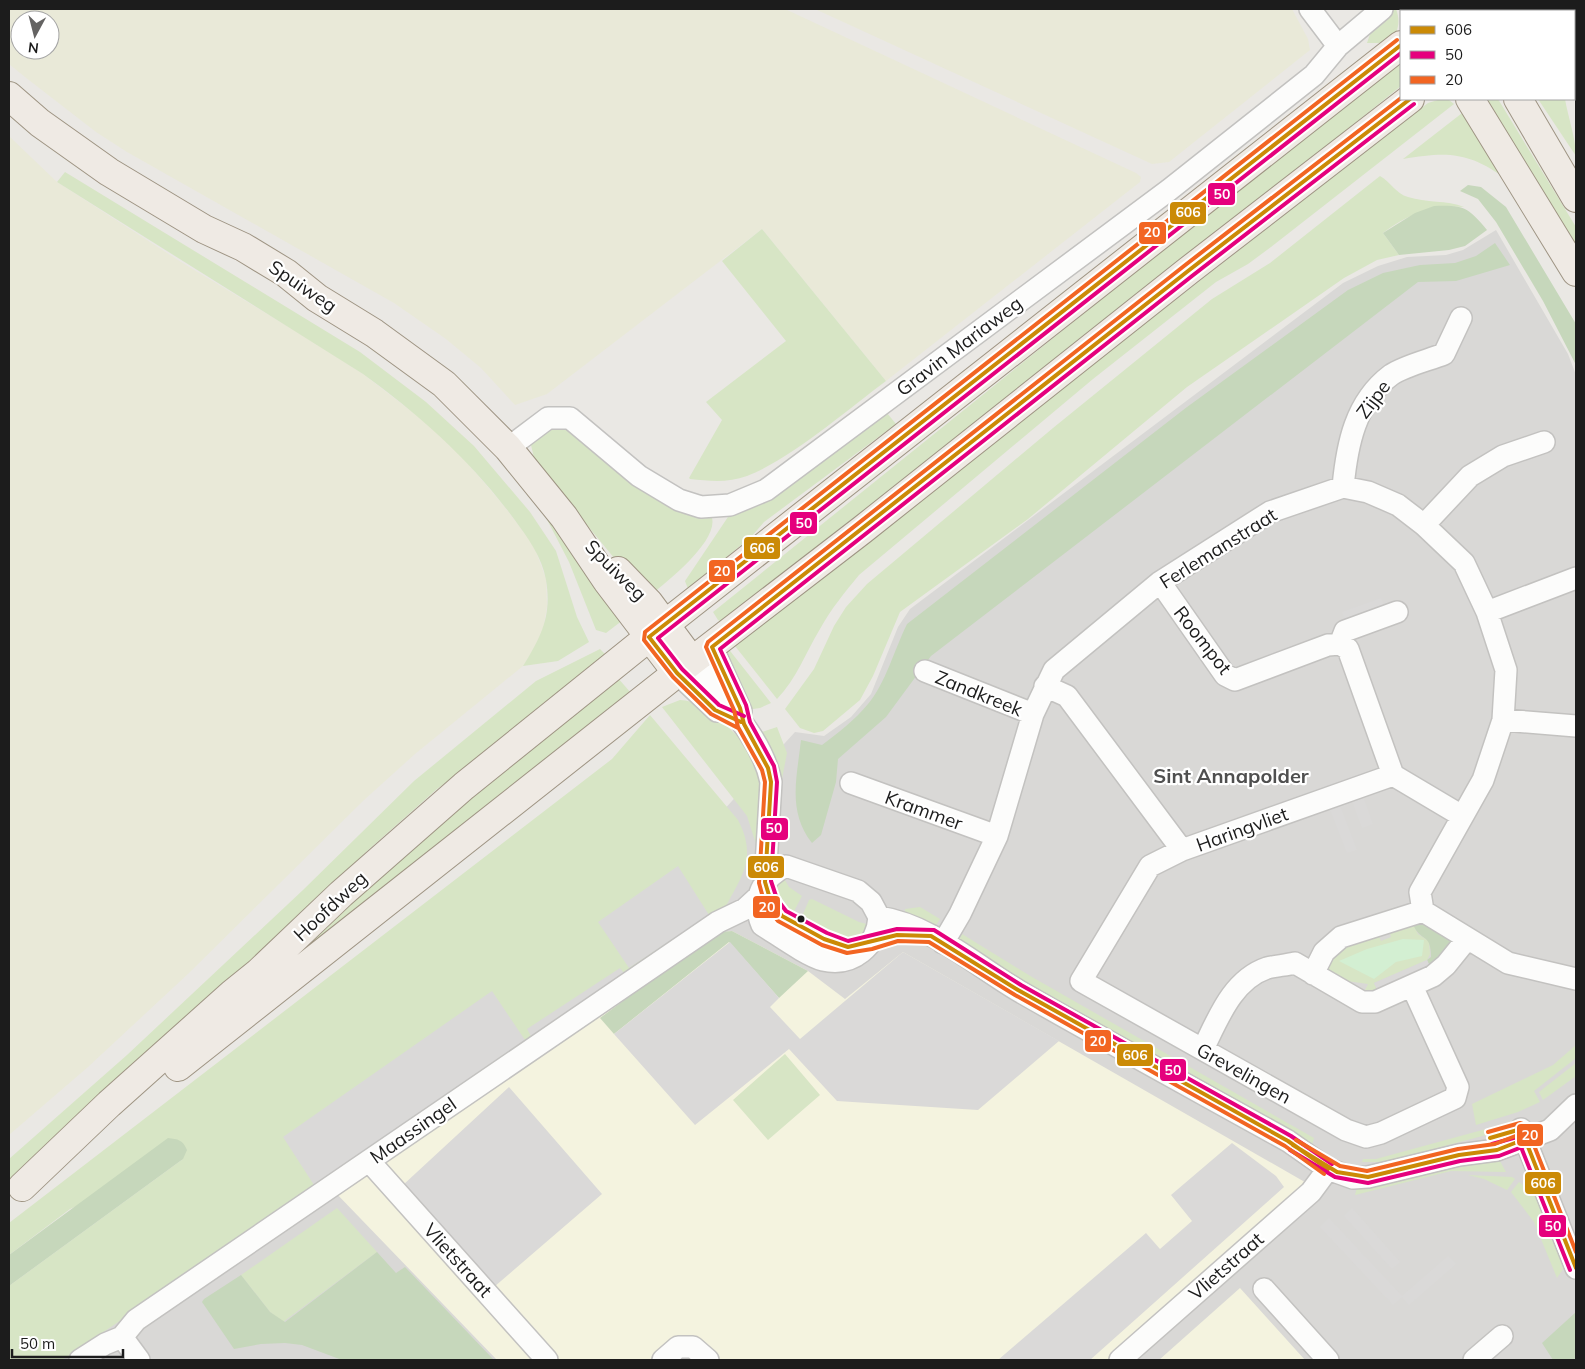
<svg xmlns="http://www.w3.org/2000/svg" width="1585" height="1369" font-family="Mulish,sans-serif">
	<rect width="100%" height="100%" fill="#eae8e4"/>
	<path fill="#d9d8d6" d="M1496 230 1568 354 1576 375V1360H9V1357L678 860 795 732 824 736 851 717 871 694 898 627 910 609 1343 283 1378 266 1407 257 1446 255 1463 250Z"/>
	<path fill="#f4f3df" d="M732 931 808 971 845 999 903 952 1310 1185 1119 1360H497L333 1190 713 934Z
		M1240 1288 1305 1360H1159Z"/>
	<path fill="#e9e9d8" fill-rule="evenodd" d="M9 9H785L1136 173 1141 177 1140 182 886 381 762 229 547 394 515 405 481 368 446 339 394 303 127 152 96 132 25 77 9 64ZM20 20H50V50H20Z
		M815 9H1292L1308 39 1310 50 1169 162 1152 164Z
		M9 136 57 182 181 262 320 346 363 374 429 425 458 452 504 506 534 546 546 579 547 606 542 636 523 666 415 754 363 801 189 973 88 1067 9 1135Z"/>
	<path fill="#d7e5c5" d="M1394 9H1396C1401 22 1398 32 1390 43H1367L1374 22Z
		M1401 58V86L1053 366 722 622 718 620 713 612Z
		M1441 99 1449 100 1454 104 1271 247 1248 264 1216 282 1093 379 859 575C845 592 831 609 820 629 805 654 797 678 777 699L731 641 1075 378 1428 103Z
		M1484 99H1498L1576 227V253Z
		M1538 99H1565C1568 117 1576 139 1576 156Z
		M1466 110 1509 181C1470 152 1449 151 1403 159Z
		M65 172 360 352 426 402 474 446 530 512 556 551 577 617 589 642 558 661 523 666C541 637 552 616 546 580 542 557 528 538 514 519 472 462 421 416 363 374L57 182Z
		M1380 176C1391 182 1396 194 1408 197 1426 203 1447 200 1464 207 1433 204 1408 214 1383 233L1399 255 1377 260 1344 278 1187 387 1028 519 900 612 873 676 860 700 823 731 814 733 800 728 785 709 814 669 834 626 846 607 867 584 1053 428 1212 299 1270 263Z
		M762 229 886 381C847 410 791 459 747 476 728 483 710 481 690 479L689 478 722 420 706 402 786 341 722 261Z
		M887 413 896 424 764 522 752 536 688 589 685 581 732 511Z
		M562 424 712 518C718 541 668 581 652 594L624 570 535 462 531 445 534 435Z
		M541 508 623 620 606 633 596 630 569 562Z
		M727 647 771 703 760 708 746 710 724 653Z
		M600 649 609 658 502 742 437 789 367 851 295 925 9 1186V1159L127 1055 303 890 414 781 536 681Z
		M617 677 631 693 301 956H294L424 833Z
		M680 700C708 700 741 741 760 759L764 849 756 844 747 816 662 707Z
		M650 715 738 820C759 860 739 879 722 914L62 1360H9V1286L183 1159 70 1209 9 1255V1223L612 759Z
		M777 727 787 753 782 779 772 754 759 733Z
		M782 875 789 887 802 896 791 917C779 908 774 897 773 882Z
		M812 899 859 922 870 925 865 936 840 939 800 921 809 900Z
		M920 907 940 919 932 932 904 919 905 909Z
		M1413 924 1418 934 1429 941 1430 954 1427 960 1374 983 1379 994 1362 996 1368 984 1333 979 1327 972 1326 964 1340 944 1378 934 1381 941 1391 937 1389 930Z
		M962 934 1032 977 1314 1138 1312 1145 956 945Z
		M1576 1045V1058L1534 1091 1540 1102 1518 1112 1476 1125 1472 1104 1553 1065Z
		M785 1054 820 1095 768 1140 733 1100Z
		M1576 1063V1076L1543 1100 1539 1092Z
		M1486 1129 1490 1134 1384 1162H1362L1363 1159H1376Z
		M1496 1154 1506 1172 1451 1171 1355 1195 1358 1183Z
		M1468 1175 1512 1177 1515 1179 1507 1190 1484 1179Z
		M1519 1182 1540 1198 1566 1265 1557 1278 1534 1222 1511 1192Z
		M337 1208 377 1252 283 1322 270 1312 241 1275Z"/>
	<path fill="#c6d7bb" d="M1468 185 1481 187 1506 207 1576 324V365L1543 301 1496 222 1478 199 1460 191Z
		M1434 206C1464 205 1468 207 1487 230L1465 246 1449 250 1399 255 1383 233 1415 213Z
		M1495 243 1510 265 1456 281 1418 282 931 656 886 717 838 759 836 782 821 835 812 843C787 811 797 777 801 740L822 745C838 733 855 720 868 704 885 685 895 648 907 624L1187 407 1348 290 1383 273 1420 265 1455 263 1476 256Z
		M1422 920 1451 940 1452 944 1432 971 1427 960 1431 957C1431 931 1420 943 1413 924Z
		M732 931 808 971 779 998 729 942 614 1034 600 1018 696 947 721 932Z
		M168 1138C178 1139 183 1140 187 1150L183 1159 9 1286V1255Z
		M377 1252 396 1273 405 1267 494 1360H342L302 1345 285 1343 261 1344 234 1349 202 1302 204 1299 241 1275 270 1312 285 1322Z
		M1576 1312V1360H1553L1542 1343Z"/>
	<path fill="#d3efd2" d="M1403 939 1424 940 1422 956 1396 962 1374 979 1339 961 1367 949Z"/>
	<path fill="#dad9d8" d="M1381 598 1388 615 1349 630 1342 612Z
		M1362 794 1373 824 1362 828 1351 798Z
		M1339 803 1357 850 1347 853 1329 807Z
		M678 866 709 915 629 968 598 922Z
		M730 942 779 998 770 1007 800 1039 903 952 1059 1041 978 1110 837 1101 789 1049 695 1125 614 1034Z
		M1427 960 1432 971 1379 994 1374 983Z
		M620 968 627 977 533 1040 527 1029Z
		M492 991 525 1040 314 1185 283 1137Z
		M509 1087 602 1194 494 1287 403 1185Z
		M1232 1143 1276 1176 1284 1187 1090 1360H998L1146 1233 1160 1249 1192 1221 1171 1195Z
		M1352 1208 1400 1262 1392 1269 1344 1216Z
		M1329 1218 1402 1296 1448 1256 1456 1264 1409 1305 1402 1297 1393 1305 1320 1227Z"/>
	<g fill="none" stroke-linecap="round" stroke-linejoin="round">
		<defs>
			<path id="minor" d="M1310 9 1338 46
				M508 448 548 418H570L639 476 679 500 701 507 730 505 766 490 1169 190 1314 75 1338 46 1382 9
				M1343 487C1347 445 1355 402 1391 375 1404 366 1429 360 1444 354L1461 318
				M1424 525 1470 476 1503 456 1544 442
				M1160 582 1225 675 1235 680 1328 645 1340 644 1348 649 1393 775 1462 816
				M1487 612 1576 578
				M1340 644 1345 631 1397 612
				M712 647 741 711
				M692 661C720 700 761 733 771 782L765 882
				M925 671 1033 714
				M677 673 717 711
				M1045 686 1067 696 1182 850 1393 775
				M1503 720 1576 726
				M851 783 997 836
				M1182 850 1150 866 1081 981 1346 1130 1366 1137 1381 1133 1455 1098 1458 1087 1412 986
				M786 866 858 891 871 902 879 917C877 946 853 967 823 960 807 956 777 934 762 925 751 899 763 877 786 866Z
				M879 917C931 925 975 965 1019 991 1108 1042 1198 1091 1288 1141L1328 1169 1353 1178 1368 1177 1459 1155 1497 1150 1550 1130 1576 1105
				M943 943 960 914 997 836 1033 714 1054 670 1160 582 1270 512 1343 487 1368 492 1398 505 1424 525 1464 563 1487 612 1506 670 1503 720 1483 780 1420 892 1423 911 1508 963 1576 979
				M1313 974 1324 952 1341 937 1423 911
				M1203 1049C1218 1019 1232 980 1267 968 1276 966 1286 965 1295 963L1362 1002H1375L1433 976 1446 965 1467 939
				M1521 1129 1576 1268
				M369 1161 547 1360
				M1264 1289 1328 1360
				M122 1337 139 1360
				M80 1360 105 1344 122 1337 136 1320 718 922 745 909 758 897
				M663 1360 678 1347H693L708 1360
				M1120 1360 1311 1192 1328 1169
				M1474 1360 1502 1336"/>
			<path id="major" d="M1415 9 1416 11
				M1444 11 1447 9
				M1519 11 1522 9
				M9 96 40 123 109 172 204 229 243 247 286 273 317 298 374 333 444 384 508 448 564 517 607 581 677 673
				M1470 99 1576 272
				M1518 99 1576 198
				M618 571 649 603 692 661
				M178 1067 692 661 862 530 1188 271 1410 99
				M22 1187 109 1104 232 994 258 973 341 894 464 786 649 637 1401 45"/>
		</defs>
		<use href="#minor" stroke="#c3c2c0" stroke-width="24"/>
		<use href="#major" stroke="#9e9483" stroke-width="30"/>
		<use href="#minor" stroke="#fcfcfb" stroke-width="21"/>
		<use href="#major" stroke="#efeae4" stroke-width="28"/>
		<defs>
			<path id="bus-1" d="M741 722 715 710 677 673 649 637 1401 45
				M1490 1138 1521 1129 1576 1268
				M1293 1145 1337 1172 1368 1177 1459 1155 1497 1150 1525 1139
				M1328 1169 1288 1141 1018 990 931 936 897 935 848 947 824 939 782 916 771 902 765 882 771 782 768 768 744 724 740 708 712 647 1188 271 1410 99"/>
			<path id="bus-2" d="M744 716 719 705 682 669 658 638 1401 53
				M1492 1144 1517 1137 1570 1270
				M1290 1150 1335 1177 1368 1183 1460 1161 1499 1156 1527 1145
				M1332 1164 1291 1136 1021 985 934 930 897 929 848 941 827 933 786 911 777 899 771 881 777 782 774 766 750 722 746 705 720 649 1192 276 1414 104"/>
			<path id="bus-3" d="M738 728 711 714 673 677 644 640 645 632 1397 40
				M1488 1132 1520 1123 1526 1125 1576 1252
				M1296 1140 1340 1166 1367 1171 1458 1149 1495 1144 1523 1133
				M1324 1174 1285 1146 1015 995 929 942 898 941 872 949 847 953 822 945 778 921 765 905 759 883 765 782 762 770 738 727 734 710 706 647 708 642 1184 266 1401 98"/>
		</defs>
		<use href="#bus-1" stroke="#fff" stroke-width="8"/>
		<use href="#bus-2" stroke="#fff" stroke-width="8"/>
		<use href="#bus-3" stroke="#fff" stroke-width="8"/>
		<use href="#bus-1" stroke="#cb8a06" stroke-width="4"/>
		<use href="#bus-2" stroke="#e5007d" stroke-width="4"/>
		<use href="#bus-3" stroke="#f26522" stroke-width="4"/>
	</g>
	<circle fill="#1c1c1c" stroke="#fff" stroke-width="2" cx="801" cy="919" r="4.5"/>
	<g text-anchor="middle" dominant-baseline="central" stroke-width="4.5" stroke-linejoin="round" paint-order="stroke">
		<g font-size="19" fill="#1c1c1c" stroke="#fff">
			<text transform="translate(303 286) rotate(34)">Spuiweg</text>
			<text transform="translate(959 346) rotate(-37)">Gravin Mariaweg</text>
			<text transform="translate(1373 399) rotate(-53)">Zijpe</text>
			<text transform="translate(1218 548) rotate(-32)">Ferlemanstraat</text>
			<text transform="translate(616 570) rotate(45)">Spuiweg</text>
			<text transform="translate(1203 640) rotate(52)">Roompot</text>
			<text transform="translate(979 693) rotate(22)">Zandkreek</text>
			<text transform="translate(924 810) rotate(20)">Krammer</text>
			<text transform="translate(1242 829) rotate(-20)">Haringvliet</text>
			<text transform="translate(330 906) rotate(-43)">Hoofdweg</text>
			<text transform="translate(1244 1073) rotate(29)">Grevelingen</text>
			<text transform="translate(413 1130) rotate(-35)">Maassingel</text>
			<text transform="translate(458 1260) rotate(48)">Vlietstraat</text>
			<text transform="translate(1226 1266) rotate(-41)">Vlietstraat</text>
		</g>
		<g font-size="20" font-weight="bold" fill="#4f4f4f" stroke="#fff">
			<text x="1231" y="775">Sint Annapolder</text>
		</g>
	</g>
	<g stroke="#fff" stroke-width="2">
		<rect x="1207" y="182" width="29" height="24" rx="5" fill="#e5007d"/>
		<rect x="1169" y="201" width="38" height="24" rx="5" fill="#cb8a06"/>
		<rect x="1138" y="221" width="29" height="24" rx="5" fill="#f26522"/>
		<rect x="789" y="511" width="29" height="24" rx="5" fill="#e5007d"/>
		<rect x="743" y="536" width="38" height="24" rx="5" fill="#cb8a06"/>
		<rect x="708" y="559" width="28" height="24" rx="5" fill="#f26522"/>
		<rect x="760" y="817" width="29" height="24" rx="5" fill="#e5007d"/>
		<rect x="747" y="855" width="38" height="24" rx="5" fill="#cb8a06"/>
		<rect x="752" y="895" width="29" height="24" rx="5" fill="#f26522"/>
		<rect x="1084" y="1029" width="28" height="24" rx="5" fill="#f26522"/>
		<rect x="1116" y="1043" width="38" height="24" rx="5" fill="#cb8a06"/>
		<rect x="1159" y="1058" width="28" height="24" rx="5" fill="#e5007d"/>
		<rect x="1516" y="1123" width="28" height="24" rx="5" fill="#f26522"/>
		<rect x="1524" y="1171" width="38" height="24" rx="5" fill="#cb8a06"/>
		<rect x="1538" y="1214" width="29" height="24" rx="5" fill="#e5007d"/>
	</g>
	<g font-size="14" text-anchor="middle" font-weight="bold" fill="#fff">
		<text x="1222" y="199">50</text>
		<text x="1188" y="217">606</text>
		<text x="1152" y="237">20</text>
		<text x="804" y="528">50</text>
		<text x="762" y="553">606</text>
		<text x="722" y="576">20</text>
		<text x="774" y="833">50</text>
		<text x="766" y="872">606</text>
		<text x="767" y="912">20</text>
		<text x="1098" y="1046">20</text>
		<text x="1135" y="1060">606</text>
		<text x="1173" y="1075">50</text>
		<text x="1530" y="1140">20</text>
		<text x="1543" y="1188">606</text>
		<text x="1553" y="1231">50</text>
	</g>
	<rect width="1585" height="1369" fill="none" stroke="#1c1c1c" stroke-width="20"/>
	<rect x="1400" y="10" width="175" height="90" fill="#ffffff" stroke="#a4a4a4"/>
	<rect x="1410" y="26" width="25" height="8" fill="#cb8a06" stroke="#a4a4a4"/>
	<text x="1445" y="35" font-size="15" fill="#1c1c1c">606</text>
	<rect x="1410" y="51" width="25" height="8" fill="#e5007d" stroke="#a4a4a4"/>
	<text x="1445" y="60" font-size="15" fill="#1c1c1c">50</text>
	<rect x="1410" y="76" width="25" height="8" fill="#f26522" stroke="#a4a4a4"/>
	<text x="1445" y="85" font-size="15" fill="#1c1c1c">20</text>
	<g transform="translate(35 35) rotate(187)"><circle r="24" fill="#ffffff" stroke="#a4a4a4"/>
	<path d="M0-4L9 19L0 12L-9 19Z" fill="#646362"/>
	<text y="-8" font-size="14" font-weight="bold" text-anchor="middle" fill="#1c1c1c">N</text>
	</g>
	<path d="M12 1349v8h111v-8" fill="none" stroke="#1c1c1c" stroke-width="2.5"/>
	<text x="20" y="1349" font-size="15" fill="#1c1c1c" stroke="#ffffff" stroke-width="4" paint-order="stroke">50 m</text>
</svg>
